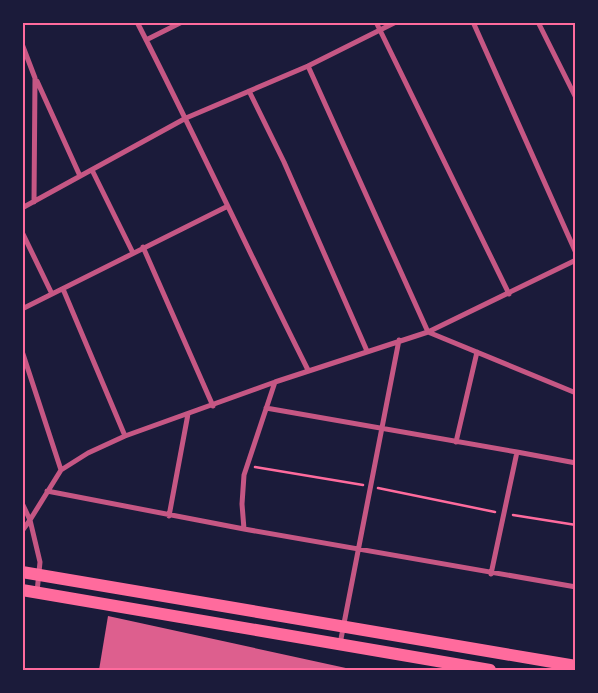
<svg xmlns="http://www.w3.org/2000/svg" width="598" height="693" font-family="Commissioner,sans-serif">
	<rect width="100%" height="100%" fill="#1b1b3a"/>
	<path fill="#dd5f8e" d="M108 616 355 670H99Z"/>
	<g fill="none" stroke-linecap="round" stroke-linejoin="round">
		<path stroke="#ff6b9d" stroke-width="2.5" d="M255 467 363 485
			M378 488 495 512
			M513 515 576 525"/>
		<path stroke="#c65784" stroke-width="5" d="M137 22C196 137 250 255 308 370
			M376 22 509 294
			M473 22 576 253
			M538 22 576 98
			M146 40 182 22
			M22 44 35 78 34 202
			M308 66 428 332 576 393
			M37 81 80 176
			M249 91 284 162 367 351
			M92 170 133 253
			M22 208 186 118 308 66 396 22
			M22 232 52 294
			M143 247 213 406
			M63 289 125 436
			M22 309 226 207
			M22 351 61 470
			M266 408 517 452
			M456 442 477 352
			M47 491 244 529 576 587
			M22 503 30 520
			M169 516 188 414
			M30 520 61 470 88 453 125 436 275 382 428 332 576 260
			M244 529 242 504 244 475 275 382
			M22 531 30 520 40 562 37 592
			M491 574 517 452 576 463
			M340 644 399 340"/>
		<path stroke="#ff6b9d" stroke-width="12" d="M22 572 576 666
			M22 590 490 670"/>
	</g>
	<rect width="598" height="693" fill="none" stroke="#1b1b3a" stroke-width="48"/>
	<rect x="24" y="24" width="550" height="645" fill="none" stroke="#ff6b9d" stroke-width="2"/>
</svg>
